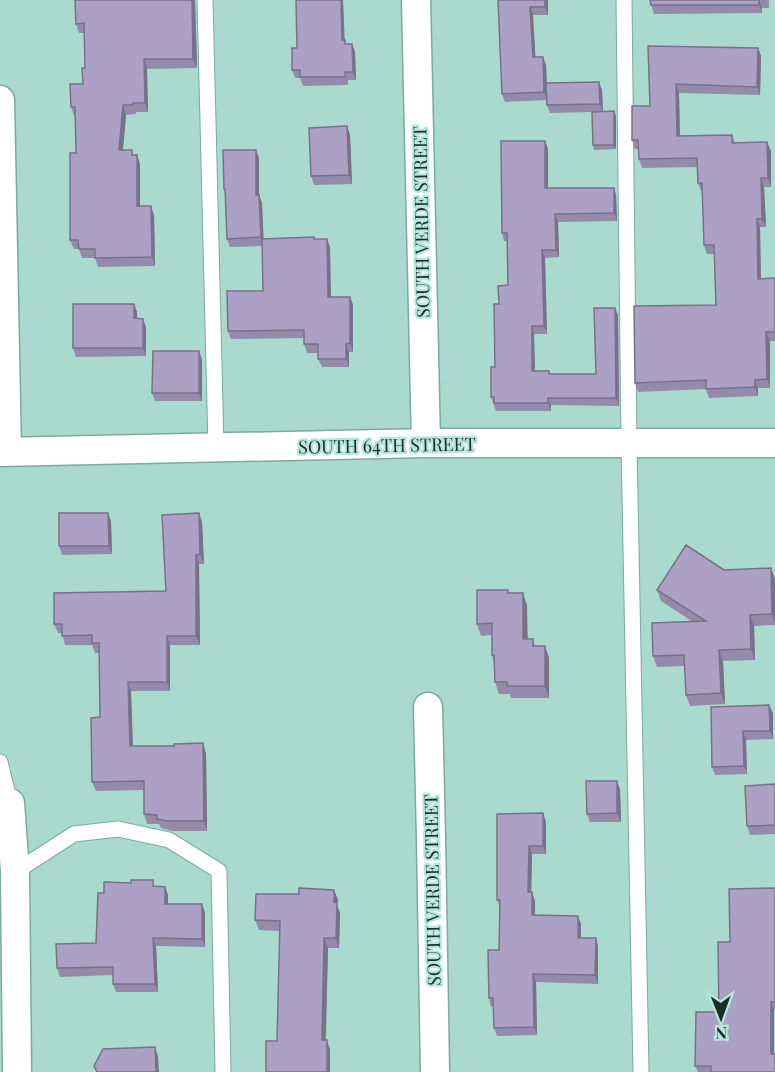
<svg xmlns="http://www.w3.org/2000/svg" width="775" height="1072" font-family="'Playfair Display',serif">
	<rect width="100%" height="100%" fill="#aadace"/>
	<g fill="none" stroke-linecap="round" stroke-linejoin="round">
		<defs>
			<path id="lane" d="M205 0 216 447
				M624 0 629 443 641 1072
				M0 762 10 803
				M15 872 74 834 118 829 169 840 219 871 223 1072"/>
			<path id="street" d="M416 0 426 443
				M0 100 7 452
				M0 452 426 443H775
				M428 707 431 838 435 1072
				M10 803 15 872 17 1072"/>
		</defs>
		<use href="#lane" stroke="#7baa9f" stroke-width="17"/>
		<use href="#street" stroke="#7baa9f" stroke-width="31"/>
		<use href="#lane" stroke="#fff" stroke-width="15"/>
		<use href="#street" stroke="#fff" stroke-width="28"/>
	</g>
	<path fill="#948aa9" d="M75 0H195L197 68 147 69 148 112H136V114L126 115 123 150 134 155H137L140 164V206L154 215 155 266 98 267 95 258H82L79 249H74L70 240 76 153V116H74L71 107 83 84 85 68V33H79L76 24Z
		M343 0 344 40 346 44H352L355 52 356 80H348V85L303 86 300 78H295L292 70 297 48Z
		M498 0H548V15H533L535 57 546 65 547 83 602 90 603 112 614 111 616 116V149L594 150 593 145 592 112 550 113 547 105V100L505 102 502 94Z
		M650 0H769V8H762V13L654 14 651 5Z
		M648 46 758 48 761 56 760 95 679 93 680 136 732 135 735 143 771 151V187H764L766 227H760L761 278H775V341H770V388H758V396L709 398 706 389 638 392 635 383 716 305 714 254H707L704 245 702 191H701L698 183V167L642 168 639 159 638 149H635L632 140 650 106Z
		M347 126 350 135 352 184 314 185 311 176Z
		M545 141 548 149V188H614L616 195 617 221 558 222 559 257 545 258 547 334H534L535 371H549L551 374H596L618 315 619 406 551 405V411H496L491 397 495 367 499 304 508 285 507 241H504L502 233Z
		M259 158V195L262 203 263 239H314L330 247 331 297H350L353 305V352H349V367H322L318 359V353H307L304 344V338L231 339 228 331 263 291 262 246 230 247 227 239 225 193 224 189Z
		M134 304 137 312V318L146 327V356L76 357 73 348Z
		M199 351 202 360V401H155L152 393Z
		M199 513 202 522 204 564H199L200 645H170V691H131L133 746 206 753 207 831H172L161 828 159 824H147L144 814V790L96 791 92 782 100 717V653H95L92 645H65L62 633H58L54 624 166 591Z
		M111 521 112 554 62 555 59 546Z
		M771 568 775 579V625L754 626 755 660 723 661 725 704 690 706 686 695 685 666 657 667 653 656 693 622 661 601 657 590 724 570Z
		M509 593 527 605V639H533L535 646H545L549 658V698H511L510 694H499L495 682 494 662 492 655V635L481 636 477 624Z
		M711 707 773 713V739L746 740 747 774 715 775 712 767Z
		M775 784V834L750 835 747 826Z
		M620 789 621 822H590L587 814Z
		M497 814 546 822V854H532L531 892H532L535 901V915L581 924V938H596L598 947V984L536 982 537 1035 497 1036 494 1028 493 1006 491 1007 489 998 499 950 500 907 497 900Z
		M156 886 165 887 168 895V904H202L205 913V947L156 946 158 992H116L113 984V975L60 977 57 968 96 943 104 893Z
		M775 888V1010H774V1054L775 1072H698L695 1066 719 1012 730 942Z
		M334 890 338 900 337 905 340 913 339 948H328L326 1040 330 1050 277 1041 280 931 259 930 255 920 299 894Z"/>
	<path fill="#78718a" d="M192 0H195L197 68 193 59Z
		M341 0H343L345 48 342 40Z
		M545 0H548V15L545 7Z
		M759 0 762 8V13L759 5Z
		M530 7 533 15 536 66 533 57Z
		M352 44 355 52 356 80 353 72Z
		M758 48 761 56 760 95 757 87Z
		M543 57 546 65 547 100 544 92Z
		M144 59 147 69 148 112 145 103Z
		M599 82 602 90 603 112 600 104Z
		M676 84 679 93 680 145 677 136Z
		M123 105 126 115 122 159 119 150Z
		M614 111 616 116V149L614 145Z
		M347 126 350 135 352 184 349 175Z
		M545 141 548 149V196L545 188Z
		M767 142 771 151V187L768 178Z
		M256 150 259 158V203L256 195Z
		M137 155 140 164V215L137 206Z
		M761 178 764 187 766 227 762 219Z
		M614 188 616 195 617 221 614 213Z
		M259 195 262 203 264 246 261 237Z
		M151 206 154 215 155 266 152 257Z
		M555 214 558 222 559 257 556 250Z
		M757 219 760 227 761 287 758 279Z
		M327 239 330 247 331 305 328 297Z
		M542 250 545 258 547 334 544 326Z
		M350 297 353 305V352L350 343Z
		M134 304 137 312V327L134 318Z
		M615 308 618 315 619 406 616 398Z
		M143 319 146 327V356L143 348Z
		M532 326 534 334 535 378 532 371Z
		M766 332 770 341V388L767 379Z
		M346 344 349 352V367L346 359Z
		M199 351 202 360V401L199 393Z
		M755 380 758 388V396L755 387Z
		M548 398 551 405V411L548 403Z
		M108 513 111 521 112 554 109 546Z
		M199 513 202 522 204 564 200 554Z
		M196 555 199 564 200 645 196 636Z
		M771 568 775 579V623L772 614Z
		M523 593 527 605 528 651 523 639Z
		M750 615 754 626 755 660 751 649Z
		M167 636 170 645V691L167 682Z
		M545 646 549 658V698L545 686Z
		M719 650 723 661 725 704 721 693Z
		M128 682 131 691 133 756 130 746Z
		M769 705 773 713V739L770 731Z
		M743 731 746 740 747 774 744 766Z
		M203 743 206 753 207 831 204 821Z
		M617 781 620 789 621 822 617 813Z
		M543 813 546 822V854L543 846Z
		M529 846 532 854 531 901 528 892Z
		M165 887 168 895V912L165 904Z
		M334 890 338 900 337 905 340 913 339 948 336 938 334 902Z
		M532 892 535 901V923L532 915Z
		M202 904 205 913V947L202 939Z
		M578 916 581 924V946L578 938Z
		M153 938 156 946 158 992 155 984Z
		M324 938 328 948 325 1050 322 1040Z
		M596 938 598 947V984L595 975Z
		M533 974 536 982 537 1035 534 1027Z
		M771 1002 774 1010V1062L771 1054Z
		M327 1040 330 1050V1072H327Z
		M155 1047 158 1056 159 1072H156Z"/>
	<path fill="#aca1c5" stroke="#78718a" stroke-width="1.5" d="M75 0H192L193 59H144L145 103H133V105H123L119 150H132V155H137V206H151L152 257 95 258V249H79L78 240H70V153H76L75 107H71L70 84H83L82 68H85L84 23 76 24Z
		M296 0H341L342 40H345V44H352L353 72H345V77H300V70H292V48H297Z
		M498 0H545V7H530L533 57H543L544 92 502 94Z
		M650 0H759V5H651Z
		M648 46 758 48 757 87 676 84 677 136 732 135V143L767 142 768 178H761L762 219H757L758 279 775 278V332H766L767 379 755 380V387L706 389V380L635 383 634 306 716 305 714 245H704L702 183H698L697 158 639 159 638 140H632V106H650Z
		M599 82 600 104 547 105 546 83Z
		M614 111V145H593L592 112Z
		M347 126 349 175 311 176 309 128Z
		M501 141H545V188H614V213L555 214 556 250H542L544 326H532V371H549V374H596L594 308H615L616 398H548V403H494V397H491V367H495L494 304H499L498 286 508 285 507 233H502Z
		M223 150H256V195H259L261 237 227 239 225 189H224Z
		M314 237V239H327L328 297H350V343L346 344V359H318V344H304V330L228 331 227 291H263L262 239Z
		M73 304H134V318L143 319V348H73Z
		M153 351H199V393H152Z
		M59 513H108L109 546H59Z
		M199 513 200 554 196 555V636H167V682H128L130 746H174V744L203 743 204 821H168L157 819V815L144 814V781L92 782 91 718 100 717 99 643H92V635L62 636V624H54V593L166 591 162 515Z
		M686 545 724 570 771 568 772 614 750 615 751 649 719 650 721 693 686 695 684 655 653 656 652 623 706 621 657 590Z
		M477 590H508V593H523V639H533V646H545V686H507V682H495L494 655H492V623L477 624Z
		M769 705 770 731H743L744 766 712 767 711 707Z
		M586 781H617V813L587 814Z
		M775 784V825L747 826 745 786Z
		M543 813V846H529L528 892H532V915L578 916V938H596L595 975 533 974 534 1027 494 1028 493 998H489L488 950H499L500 900H497V814Z
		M131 880H153V886L165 887V904H202V939L153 938 155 984H113V967L57 968 56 944 96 943 98 893H104V882L131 883Z
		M299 888 334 890V902L337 903 336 938H324L322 1040H327V1072H266V1041H277L280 921 255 920 256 894H299Z
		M775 888V1002H771V1054H775V1072H711V1066H695L696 1012H719L718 942H730L729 889Z
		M155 1047 156 1072H97L94 1066 103 1049Z"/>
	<g text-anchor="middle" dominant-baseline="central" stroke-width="4.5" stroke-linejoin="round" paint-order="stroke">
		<g font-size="18" fill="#1a2d29" stroke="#b7e7db">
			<text transform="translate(421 222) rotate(-91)">SOUTH VERDE STREET</text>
			<text transform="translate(387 445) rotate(-1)">SOUTH 64TH STREET</text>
			<text transform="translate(432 890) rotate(-91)">SOUTH VERDE STREET</text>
		</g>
	</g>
	<g transform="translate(721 1018) rotate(179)" stroke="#b7e7db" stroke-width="4.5" paint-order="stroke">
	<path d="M0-4.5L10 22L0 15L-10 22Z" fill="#1a2d29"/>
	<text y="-9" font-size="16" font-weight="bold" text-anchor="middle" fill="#1a2d29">N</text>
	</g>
</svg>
